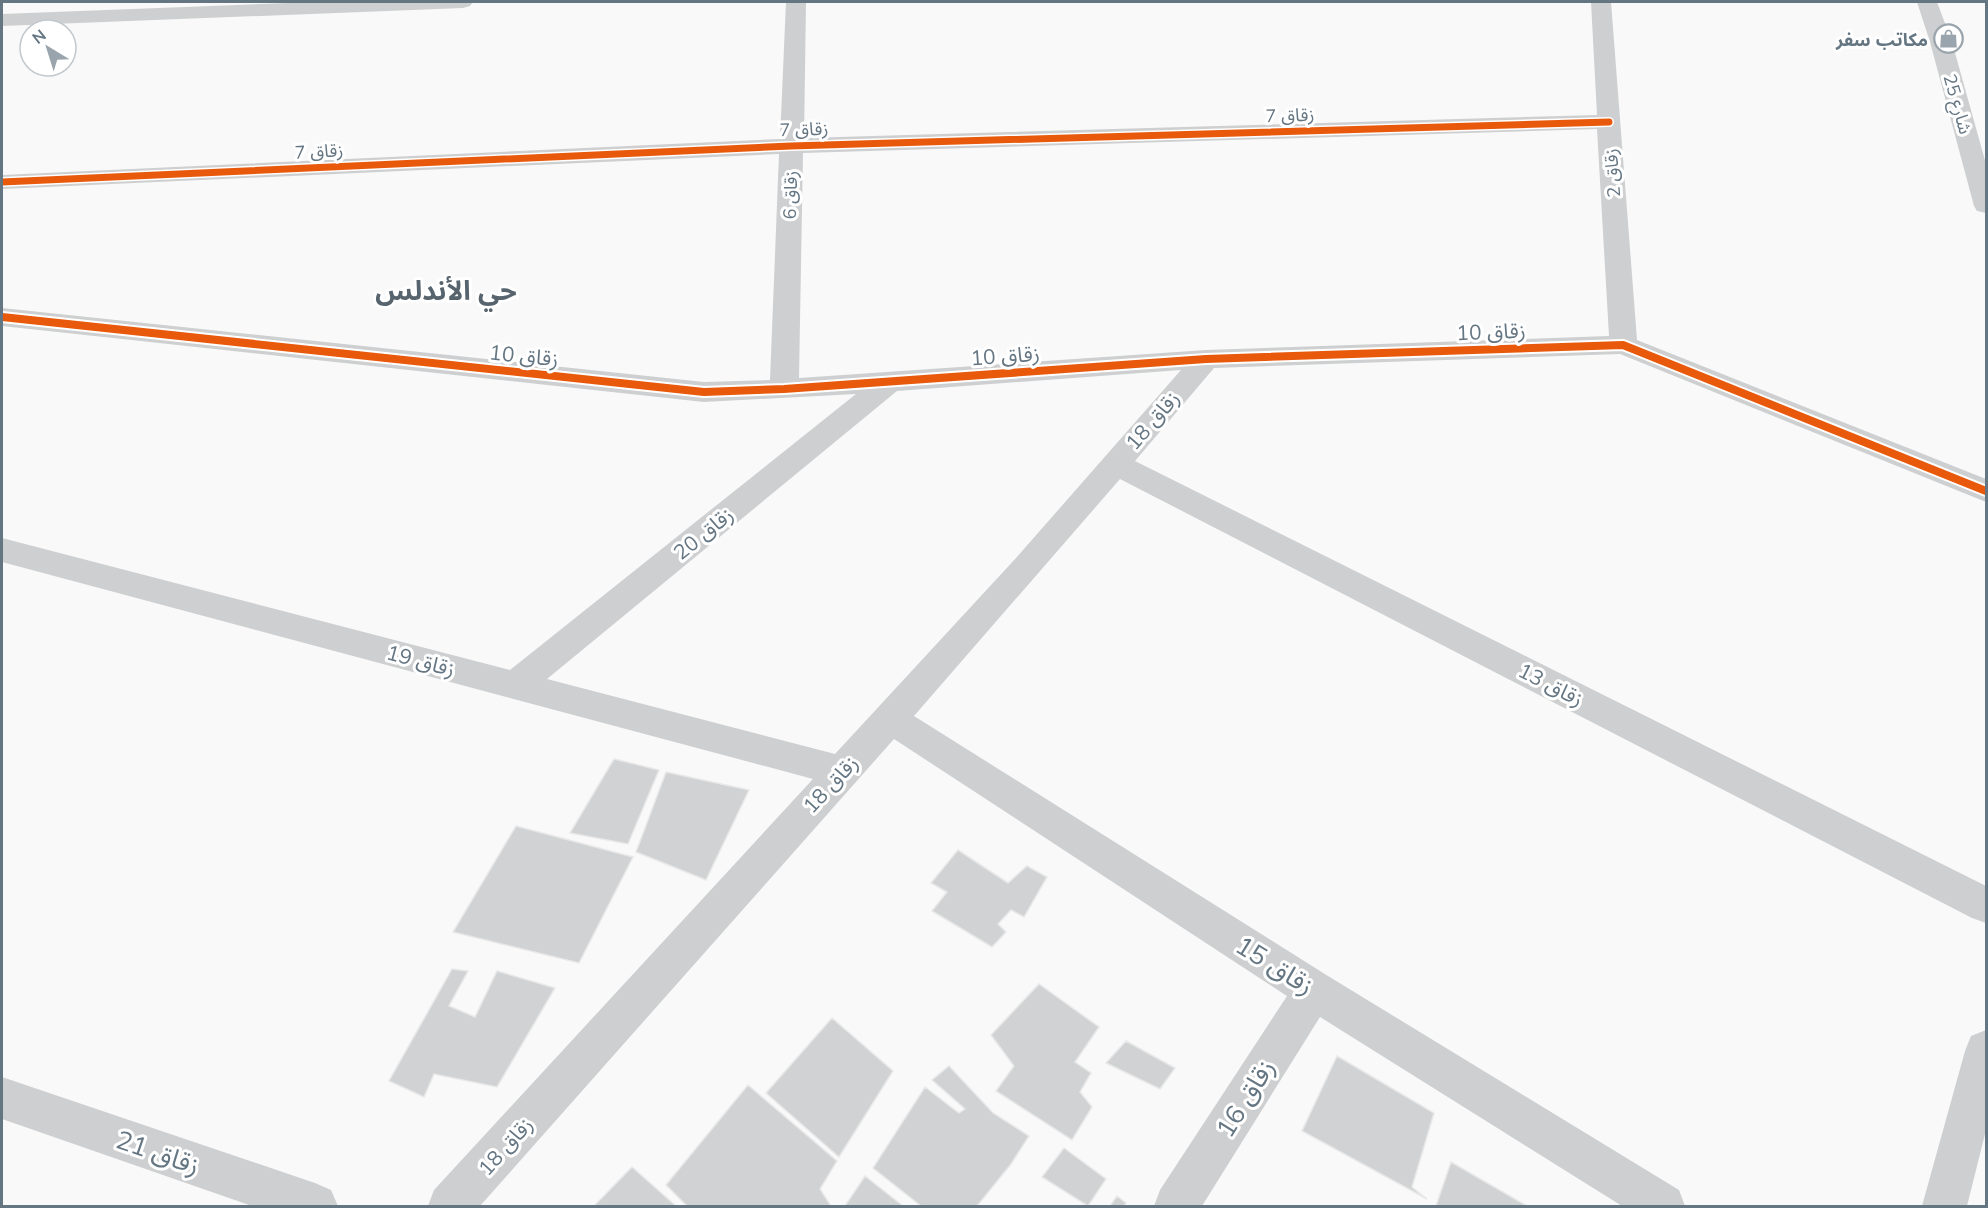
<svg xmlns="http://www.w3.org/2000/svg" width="1988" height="1208" font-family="Mulish,'Noto Sans Arabic',sans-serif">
	<rect width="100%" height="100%" fill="#f9f9f9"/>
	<path fill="#d0d2d3" stroke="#e8e8e8" stroke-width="1.5" d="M614 759 659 770 628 844 570 833Z
		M666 772 749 790 706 880 636 852Z
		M516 826 633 857 579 963 453 932Z
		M958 850 1008 883 1027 866 1047 877 1024 917 1011 910 998 924 1006 932 992 947 932 911 947 892 931 883Z
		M452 969 468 971 449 1006 475 1017 497 971 555 988 497 1087 434 1074 424 1097 389 1081Z
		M1039 984 1099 1027 1075 1062 1091 1073 1080 1092 1092 1107 1072 1140 996 1091 1014 1066 991 1035Z
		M832 1018 893 1071 839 1157 766 1093Z
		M1126 1041 1175 1068 1160 1089 1106 1063Z
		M1337 1056 1434 1113 1412 1187 1427 1199 1302 1131Z
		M949 1066 993 1113 1029 1136 1011 1164 977 1206H921L873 1168 925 1087 959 1113 965 1109 932 1080Z
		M748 1085 837 1161 820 1189 831 1206H687L666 1185Z
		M1064 1148 1106 1179 1088 1206 1042 1177Z
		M1451 1162 1527 1206H1436Z
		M632 1167 676 1206H594Z
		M865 1176 903 1206H845Z
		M1117 1196 1126 1203 1124 1206H1110Z"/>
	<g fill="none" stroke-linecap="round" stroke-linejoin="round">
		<path fill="#cecfd0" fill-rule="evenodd" d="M314 2H473L470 6 463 8 2 26V14Z
			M786 2H806L804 138 1597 115 1591 2H1611L1637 340 1986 479V502L1620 354 1214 368 1135 461 1986 886V923L1972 918 1120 479 914 716 1328 976 1679 1190 1685 1206H1622L1320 1017 1202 1206H1154L1160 1190 1287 996 894 739 480 1206H428L434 1190 813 779 2 562V538L510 670 856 394 704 402 2 326V308L704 382 770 380 779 154 2 189V175L780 139ZM1597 129 1609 336 1206 350 799 378 803 153ZM1181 370 1016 558 835 754 547 679 897 391Z
			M2 1077 315 1183 331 1190 338 1206H252L2 1119Z"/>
		<path fill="#cecfd0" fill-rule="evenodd" d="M1917 2H1937L1952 42 1986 164V213L1977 211 1974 206 1930 42Z
			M1986 1030V1130L1967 1206H1922L1965 1051 1971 1036Z"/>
		<defs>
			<path id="cycleway-far1" d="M2 182 791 146 1609 122"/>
			<path id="cycleway" d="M2 317 704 392 784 389 1206 359 1623 345 1986 491"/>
		</defs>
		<use href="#cycleway-far1" stroke="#fff" stroke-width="10"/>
		<use href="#cycleway" stroke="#fff" stroke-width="12"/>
		<use href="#cycleway-far1" stroke="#e8590c" stroke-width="7"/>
		<use href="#cycleway" stroke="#e8590c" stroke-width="8"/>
	</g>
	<defs>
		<symbol id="shop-ring" viewBox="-11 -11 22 22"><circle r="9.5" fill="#fff" stroke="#99a4ac" stroke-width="1.5"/><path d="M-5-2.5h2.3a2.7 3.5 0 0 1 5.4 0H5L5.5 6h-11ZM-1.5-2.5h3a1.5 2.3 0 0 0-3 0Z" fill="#99a4ac"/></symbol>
	</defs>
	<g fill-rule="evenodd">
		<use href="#shop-ring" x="1932" y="22" width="33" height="33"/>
	</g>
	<g text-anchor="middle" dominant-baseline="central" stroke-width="6" stroke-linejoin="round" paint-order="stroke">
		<g font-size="18" font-weight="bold" fill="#657683" stroke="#fff" text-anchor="end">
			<text x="1928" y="39">مكاتب سفر</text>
		</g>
		<g font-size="18" fill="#657683" stroke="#fff">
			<text transform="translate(1958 104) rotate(74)">شارع 25</text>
			<text transform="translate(1290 115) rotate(-2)">زقاق 7</text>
			<text transform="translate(804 129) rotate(-2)">زقاق 7</text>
			<text transform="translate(319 151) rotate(-3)">زقاق 7</text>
			<text transform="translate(1612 173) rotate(-94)">زقاق 2</text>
			<text transform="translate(790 195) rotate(-88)">زقاق 6</text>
		</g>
		<g font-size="21" fill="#657683" stroke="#fff">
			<text transform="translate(1491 331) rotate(-2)">زقاق 10</text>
			<text transform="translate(524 355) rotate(6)">زقاق 10</text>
			<text transform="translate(1005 355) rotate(-4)">زقاق 10</text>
			<text transform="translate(1152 420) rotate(-49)">زقاق 18</text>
			<text transform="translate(703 533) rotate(-39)">زقاق 20</text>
			<text transform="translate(421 660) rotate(15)">زقاق 19</text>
			<text transform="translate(1551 684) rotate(27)">زقاق 13</text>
			<text transform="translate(830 784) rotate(-47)">زقاق 18</text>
			<text transform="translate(505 1146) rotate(-48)">زقاق 18</text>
		</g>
		<g font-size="26" fill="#657683" stroke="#fff">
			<text transform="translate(1275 965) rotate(32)">زقاق 15</text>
			<text transform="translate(1245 1098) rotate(-58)">زقاق 16</text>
			<text transform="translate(158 1152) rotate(19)">زقاق 21</text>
		</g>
		<g font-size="27" font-weight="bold" fill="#57646e" stroke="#fff">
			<text x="446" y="290">حي الأندلس</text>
		</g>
	</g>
	<rect width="1988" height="1208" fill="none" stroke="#657683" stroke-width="6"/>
	<g transform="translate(48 48) rotate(322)"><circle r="28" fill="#ffffff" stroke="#c1c8cd" stroke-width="1.5"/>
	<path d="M0-4.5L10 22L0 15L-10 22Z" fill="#99a4ac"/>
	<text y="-9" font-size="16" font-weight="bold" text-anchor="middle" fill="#657683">N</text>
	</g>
</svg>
